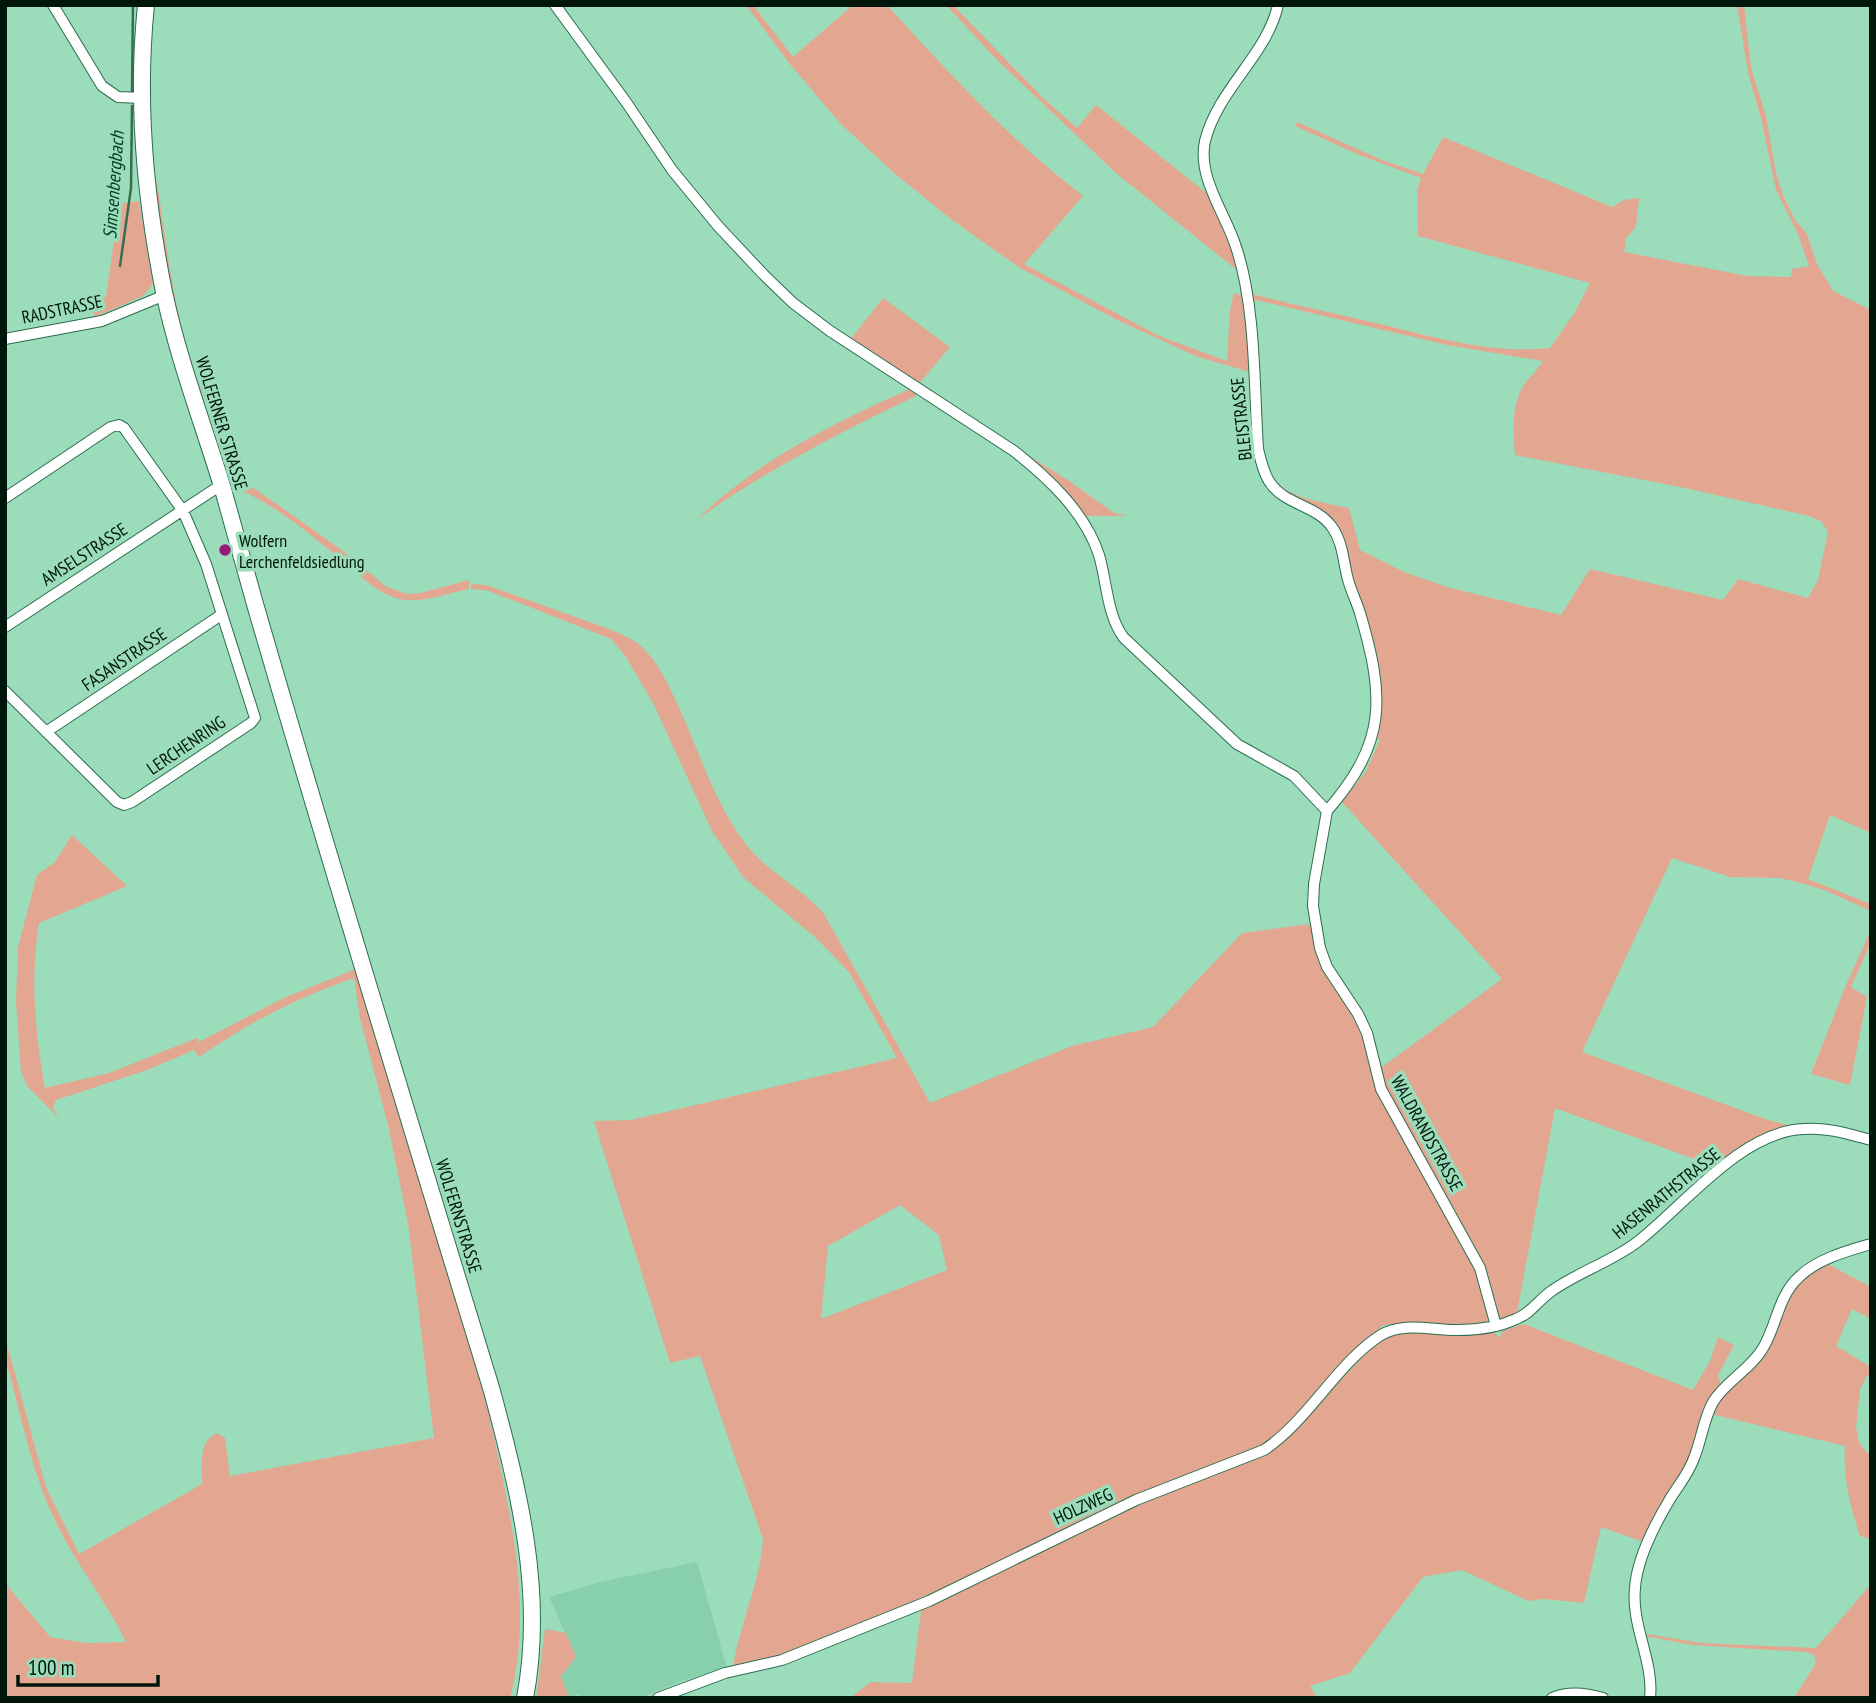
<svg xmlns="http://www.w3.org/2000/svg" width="1876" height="1703" font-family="'PT Sans Narrow',sans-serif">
	<rect width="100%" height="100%" fill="#9bdcba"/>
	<path fill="#88d0ac" d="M697 1562 727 1668 684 1680 640 1698H580L579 1694 569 1698 561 1676 576 1657 549 1597 600 1582Z"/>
	<path fill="#e3a791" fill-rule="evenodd" d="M746 5H753L793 57 853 5H887C949 73 1010 140 1083 196L1024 264 1159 336 1227 361 1230 310 1234 293 1244 296 1250 372 1198 357 1117 320 1020 268 952 220 894 173 841 124 789 63Z
		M946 5H953L1042 97 1077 128 1096 105 1209 195 1230 240 1238 271 1116 173 997 60Z
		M1737 5H1744L1751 68 1766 116 1776 173 1783 195 1795 220 1807 234 1817 264 1833 291 1871 310V833L1830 815 1808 879 1871 904V911L1824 890 1801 883 1780 878 1730 877 1672 858 1582 1052 1768 1120 1788 1125 1714 1168 1705 1163 1555 1108 1517 1313 1503 1319 1497 1318 1440 1187 1386 1089 1378 1070 1502 979 1342 802 1366 771 1380 740 1376 738 1382 701 1381 684 1357 593 1337 530 1285 494 1273 478C1290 500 1324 502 1349 508L1360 550 1404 572 1447 587 1561 615 1590 569 1723 600 1738 579 1808 598 1818 580 1828 532 1821 521 1809 516 1685 488 1515 455C1513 431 1511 404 1525 383 1531 376 1538 369 1543 361L1447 345 1256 300 1251 303 1249 293C1293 305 1337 314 1380 324 1437 338 1491 354 1550 348L1575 312 1590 283 1418 236 1417 191 1421 178 1357 154 1295 126 1297 122 1382 160 1423 174 1443 137 1612 207 1624 200 1639 198 1636 227 1626 238 1624 252 1747 276 1791 277 1792 269 1809 266 1797 232 1776 190 1761 118 1748 73Z
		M157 182C167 247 174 316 197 379 203 396 213 411 219 428 227 450 221 458 238 477L339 548 387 587 408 594 420 593 469 580V589C449 593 426 602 406 600 381 598 361 576 343 561 312 536 270 500 232 487L230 478 226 473 216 424 193 374 168 282 154 185Z
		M139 201 153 284 143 296 95 317 90 302 106 297 119 204Z
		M883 298 950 347 918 385 850 340Z
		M910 389 916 393V396C837 434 768 469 696 520 759 460 831 424 910 389Z
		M1016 448 1068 480 1114 513 1128 516H1083Z
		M471 584 486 585 609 629C620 634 632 638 642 647 661 665 672 693 683 716 701 759 717 805 744 842 766 872 801 887 824 914L930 1103 1072 1046 1153 1027 1242 933 1310 924 1317 949 1356 1016 1378 1090 1476 1270 1489 1318 1485 1324 1460 1326 1413 1322 1383 1325 1343 1365 1280 1436 1263 1445 1114 1503 971 1576 864 1623 762 1662 733 1667C740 1623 760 1583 763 1539L700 1356 670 1363 594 1121 631 1120 897 1058 849 972 816 938 743 877 712 831 654 705 626 657 611 639 486 590 471 589ZM900 1205 939 1235 947 1270 821 1319 828 1246Z
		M72 835 127 886 39 923C30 979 35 1032 45 1088L109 1073 197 1038 199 1042 286 997 356 969 491 1418 490 1426 492 1427C510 1514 534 1610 510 1698H5V1583L50 1637 87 1643 126 1642C105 1598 73 1561 53 1516 30 1466 20 1410 5 1357V1337L46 1487 79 1554 202 1484C202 1466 198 1441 217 1433L225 1438 230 1476 434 1438 408 1223 388 1125 360 1018 354 978C298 997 248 1023 199 1057L194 1050 147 1070 56 1100 53 1108 59 1118 27 1086 21 1071 16 1002 18 947 37 875 55 862Z
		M1871 930V942L1851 987 1867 997 1850 1085 1811 1074 1846 985Z
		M1828 1264 1871 1287V1319L1852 1309 1836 1346 1871 1367V1377L1867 1375 1860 1390 1856 1427 1859 1443 1871 1457V1539L1860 1536C1850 1506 1843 1478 1845 1446L1711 1414 1646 1543 1601 1527 1584 1603 1544 1599 1528 1601 1462 1570 1423 1577 1350 1673 1310 1686 1317 1698H850L871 1682 912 1683 921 1610 1138 1503 1281 1444 1369 1350C1374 1346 1380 1339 1386 1336 1405 1327 1468 1331 1491 1330L1500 1338 1502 1331 1524 1324 1693 1390 1710 1361 1718 1337 1734 1345 1718 1375 1721 1386 1758 1360 1791 1291 1808 1272Z
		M1871 1584V1698H1794L1816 1663 1814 1655 1806 1652 1692 1645 1651 1637 1643 1639 1641 1633 1701 1643 1816 1648Z
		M545 1629 566 1633 576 1657 561 1676 569 1698H536Z"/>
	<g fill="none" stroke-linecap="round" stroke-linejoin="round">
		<path stroke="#366e52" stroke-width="2.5" d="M132 91 133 5
			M120 266 131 188 132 106"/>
		<defs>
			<path id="minor" d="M53 5 102 86 118 97 143 98
				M555 5 626 102 672 170 718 226 764 275 793 303 830 331 1014 451C1048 478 1085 512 1099 555 1107 582 1107 616 1124 638L1237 744 1294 776 1327 811 1314 884 1313 906 1320 948 1327 967 1358 1014 1367 1033 1381 1089 1480 1268 1496 1326
				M1278 5C1267 55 1218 89 1205 141 1197 178 1226 214 1236 247 1256 306 1254 387 1258 449 1261 461 1264 475 1271 484 1286 505 1316 505 1332 527 1344 544 1343 564 1349 583 1352 593 1357 603 1360 613 1385 698 1387 742 1327 811
				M5 339 102 321 165 295
				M5 498 111 427 119 425 124 428 183 511 206 564 255 718 251 723 132 802 124 805 117 802 5 691
				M5 627 221 485
				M46 732 221 615
				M658 1698 725 1673 782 1660 929 1601 1136 1500 1264 1450C1309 1420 1337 1363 1381 1335 1404 1321 1434 1331 1459 1330 1478 1330 1499 1327 1516 1319 1532 1313 1539 1299 1553 1290 1579 1272 1610 1262 1636 1243 1683 1207 1740 1132 1803 1129 1827 1127 1848 1134 1871 1140
				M1552 1698C1568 1691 1586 1693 1603 1698
				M1650 1698C1654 1661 1631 1626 1635 1588 1637 1558 1655 1524 1670 1499 1678 1486 1689 1473 1694 1458 1702 1439 1703 1420 1713 1402 1726 1381 1751 1369 1763 1348 1777 1325 1778 1296 1799 1277 1817 1259 1847 1251 1871 1244"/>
			<path id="secondary" d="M146 5C136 101 145 198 164 292 178 358 202 421 222 486 233 525 244 564 255 604 331 867 412 1129 492 1391 519 1492 545 1593 525 1698"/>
		</defs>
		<use href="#minor" stroke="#2c6c4f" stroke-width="12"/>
		<use href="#secondary" stroke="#2c6c4f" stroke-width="18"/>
		<use href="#minor" stroke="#fff" stroke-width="10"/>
		<use href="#secondary" stroke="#fff" stroke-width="16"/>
	</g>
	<circle fill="#951a75" stroke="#9bdcba" stroke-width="2.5" cx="225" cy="550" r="7"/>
	<g text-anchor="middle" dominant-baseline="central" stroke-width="7" stroke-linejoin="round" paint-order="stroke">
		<g font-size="18" fill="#00160b" stroke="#9bdcba">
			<text transform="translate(62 309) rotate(-12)">RADSTRASSE</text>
			<text transform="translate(1241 419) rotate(-96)">BLEISTRASSE</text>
			<text transform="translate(222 423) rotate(73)">WOLFERNER STRASSE</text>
			<text transform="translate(84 554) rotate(-33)">AMSELSTRASSE</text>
			<text transform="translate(124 659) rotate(-34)">FASANSTRASSE</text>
			<text transform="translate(186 745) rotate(-34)">LERCHENRING</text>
			<text transform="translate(1427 1133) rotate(61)">WALDRANDSTRASSE</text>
			<text transform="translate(1666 1193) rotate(-39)">HASENRATHSTRASSE</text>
			<text transform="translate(459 1216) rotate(73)">WOLFERNSTRASSE</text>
			<text transform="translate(1083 1506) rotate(-25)">HOLZWEG</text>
		</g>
		<g font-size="18" fill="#00160b" stroke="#9bdcba" text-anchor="start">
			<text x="239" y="540">Wolfern<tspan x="239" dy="21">Lerchenfeldsiedlung</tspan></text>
		</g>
		<g font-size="19" font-style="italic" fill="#023e28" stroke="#9bdcba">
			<text transform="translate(113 185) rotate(-86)">Simsenbergbach</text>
		</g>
	</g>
	<rect width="1876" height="1703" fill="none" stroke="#00160b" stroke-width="14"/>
	<path d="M18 1675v10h140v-10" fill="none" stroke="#00160b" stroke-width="3.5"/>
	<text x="28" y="1675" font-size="21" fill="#00160b" stroke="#9bdcba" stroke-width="5" paint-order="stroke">100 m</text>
</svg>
